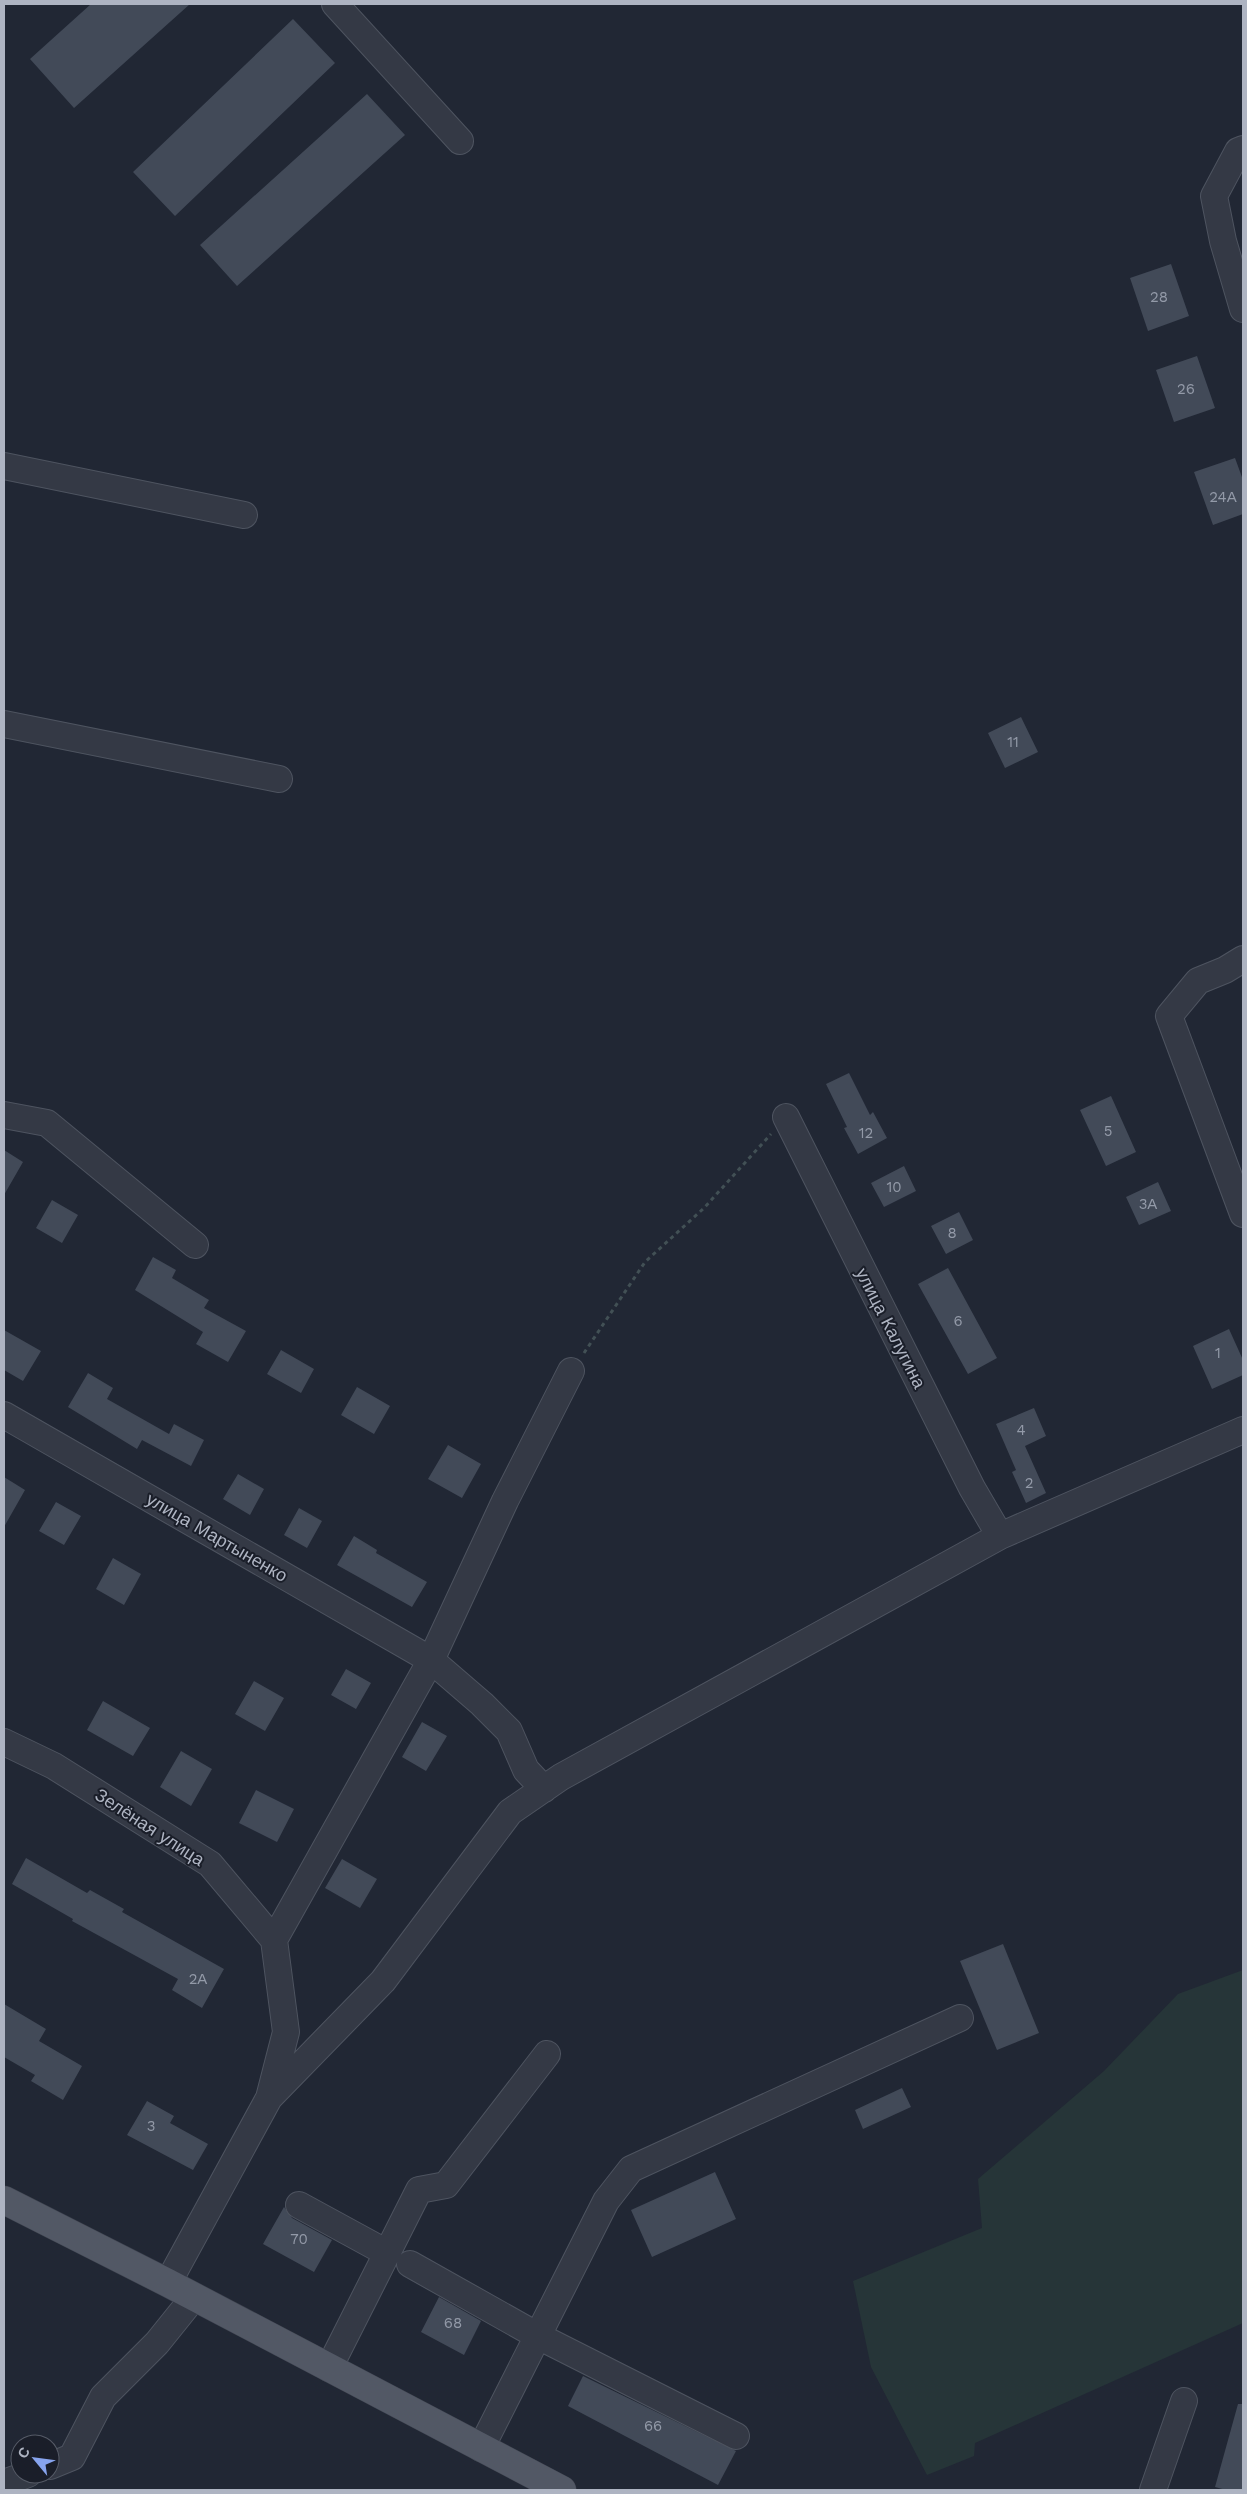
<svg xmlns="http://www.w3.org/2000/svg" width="1247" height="2494" font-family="'Work Sans',sans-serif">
	<rect width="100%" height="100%" fill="#212734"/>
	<path fill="#263538" d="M1243 1970V2323L975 2443 974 2456 927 2475 871 2367 853 2281 982 2228 978 2179 1104 2071 1178 1994Z"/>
	<path fill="#424a58" d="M91 4H190L74 108 30 59Z
		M293 19 335 63 175 216 133 172Z
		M367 94 405 135 237 286 200 245Z
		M1171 264 1189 316 1148 331 1130 278Z
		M1197 356 1215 408 1174 422 1156 370Z
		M1235 458 1243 480V514L1213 525 1194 472Z
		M1021 717 1038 752 1005 768 988 733Z
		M849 1073 870 1115 873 1112 887 1138 858 1154 844 1128 847 1127 826 1084Z
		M1111 1096 1136 1152 1106 1166 1080 1110Z
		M4 1150 23 1162 4 1195Z
		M904 1166 916 1191 884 1207 871 1183Z
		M1158 1182 1171 1211 1139 1225 1126 1197Z
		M52 1200 78 1215 62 1243 36 1228Z
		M959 1212 973 1240 946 1254 931 1226Z
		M153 1257 176 1270 172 1278 209 1300 204 1308 246 1331 228 1362 196 1344 203 1332 135 1290Z
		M948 1268 997 1358 968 1374 918 1284Z
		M1229 1329 1243 1360V1375L1212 1389 1193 1346Z
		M4 1330 41 1351 23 1381 4 1370Z
		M281 1350 314 1369 301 1393 267 1374Z
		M88 1373 113 1388 107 1399 169 1434 174 1424 204 1440 191 1466 142 1440 137 1449 68 1407Z
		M357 1387 390 1406 374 1434 341 1415Z
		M1034 1408 1046 1436 1025 1446 1046 1493 1026 1503 1012 1472 1016 1470 996 1424Z
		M448 1445 481 1464 462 1498 428 1479Z
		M238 1474 264 1489 250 1515 223 1499Z
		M4 1477 25 1490 4 1527Z
		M56 1502 81 1516 64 1545 39 1531Z
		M299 1508 322 1521 307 1548 284 1535Z
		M354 1536 377 1550 376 1553 427 1582 412 1607 337 1565Z
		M113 1558 141 1574 124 1605 96 1589Z
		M346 1669 371 1683 356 1709 331 1695Z
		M254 1681 284 1698 265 1731 235 1714Z
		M103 1701 150 1728 133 1756 87 1730Z
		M422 1722 447 1736 426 1771 402 1757Z
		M181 1751 212 1769 191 1806 160 1787Z
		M256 1790 294 1809 277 1842 239 1823Z
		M26 1858 87 1893 90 1890 124 1909 122 1912 224 1969 202 2008 172 1990 178 1979 72 1921 73 1919 12 1884Z
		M342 1859 377 1879 360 1908 325 1888Z
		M1003 1944 1039 2033 997 2050 960 1961Z
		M4 2004 46 2029 39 2041 82 2066 63 2100 31 2081 35 2075 4 2057Z
		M902 2088 911 2107 863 2129 855 2110Z
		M147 2101 174 2116 170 2123 208 2144 193 2170 127 2135Z
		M715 2172 736 2219 652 2257 631 2210Z
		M284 2207 292 2218 332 2240 314 2272 263 2244Z
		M439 2297 481 2321 464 2355 421 2332Z
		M583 2376 736 2451 718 2485 568 2406Z
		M1238 2404H1243V2490H1226L1215 2487Z"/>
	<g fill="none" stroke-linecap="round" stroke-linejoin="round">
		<defs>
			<path id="minor" d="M335 4 460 141
				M1243 149 1238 151 1214 196 1223 241 1243 309
				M4 466 244 515
				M4 724 279 779
				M1243 959 1225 970 1198 981 1169 1016 1243 1214
				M4 1115 47 1123 195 1245
				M786 1117 972 1488 1000 1536
				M4 1415 431 1660 482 1704 509 1731 526 1770 544 1789
				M4 1742 54 1766 210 1864 274 1940
				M269 2098 383 1981 510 1812 561 1777 1000 1536 1243 1430
				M299 2205 387 2253
				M410 2264 538 2336 736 2436
				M168 2283 269 2098 286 2032 274 1940 431 1660 505 1501 571 1371
				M329 2368 419 2190 446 2185 547 2054
				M481 2448 606 2201 631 2169 960 2018
				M50 2466 72 2457 103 2397 157 2343 194 2297
				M4 2483 28 2474
				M1153 2490 1184 2401"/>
			<path id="major" d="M4 2200 168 2283 562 2490"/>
		</defs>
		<use href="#minor" stroke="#4e5460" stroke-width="28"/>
		<use href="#major" stroke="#3d424e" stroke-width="29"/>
		<path stroke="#425055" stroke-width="3" stroke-dasharray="4 4" stroke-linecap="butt" d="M584 1353 645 1262 704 1208 771 1134"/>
		<use href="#minor" stroke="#343945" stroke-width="26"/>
		<use href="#major" stroke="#525865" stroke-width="28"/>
	</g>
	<g text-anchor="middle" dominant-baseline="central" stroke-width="4" stroke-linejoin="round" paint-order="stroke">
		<g font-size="15" fill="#939aa8">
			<text x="1159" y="297">28</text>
			<text x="1186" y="389">26</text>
			<text x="1223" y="497">24А</text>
			<text x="1013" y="742">11</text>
			<text x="1108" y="1131">5</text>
			<text x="866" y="1133">12</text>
			<text x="894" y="1187">10</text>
			<text x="1148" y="1204">3А</text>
			<text x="952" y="1233">8</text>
			<text x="958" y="1321">6</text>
			<text x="1218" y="1353">1</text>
			<text x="1021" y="1430">4</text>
			<text x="1029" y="1483">2</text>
			<text x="198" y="1979">2А</text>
			<text x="151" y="2126">3</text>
			<text x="299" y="2239">70</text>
			<text x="453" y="2323">68</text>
			<text x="653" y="2426">66</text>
		</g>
		<g font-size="18" fill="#aeb4c2" stroke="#1a1e29">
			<text transform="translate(891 1328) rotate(63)">улица Калугина</text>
			<text transform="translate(217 1537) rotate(30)">улица Мартыненко</text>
			<text transform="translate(150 1827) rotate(33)">Зелёная улица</text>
		</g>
	</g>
	<rect width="1247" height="2494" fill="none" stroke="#aeb4c2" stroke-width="10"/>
	<g transform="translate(35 2459) rotate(299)"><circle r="24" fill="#1a1e29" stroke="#555a66"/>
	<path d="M0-4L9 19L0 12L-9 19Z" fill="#87a4ee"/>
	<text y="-8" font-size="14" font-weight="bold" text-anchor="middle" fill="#aeb4c2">С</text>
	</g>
</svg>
